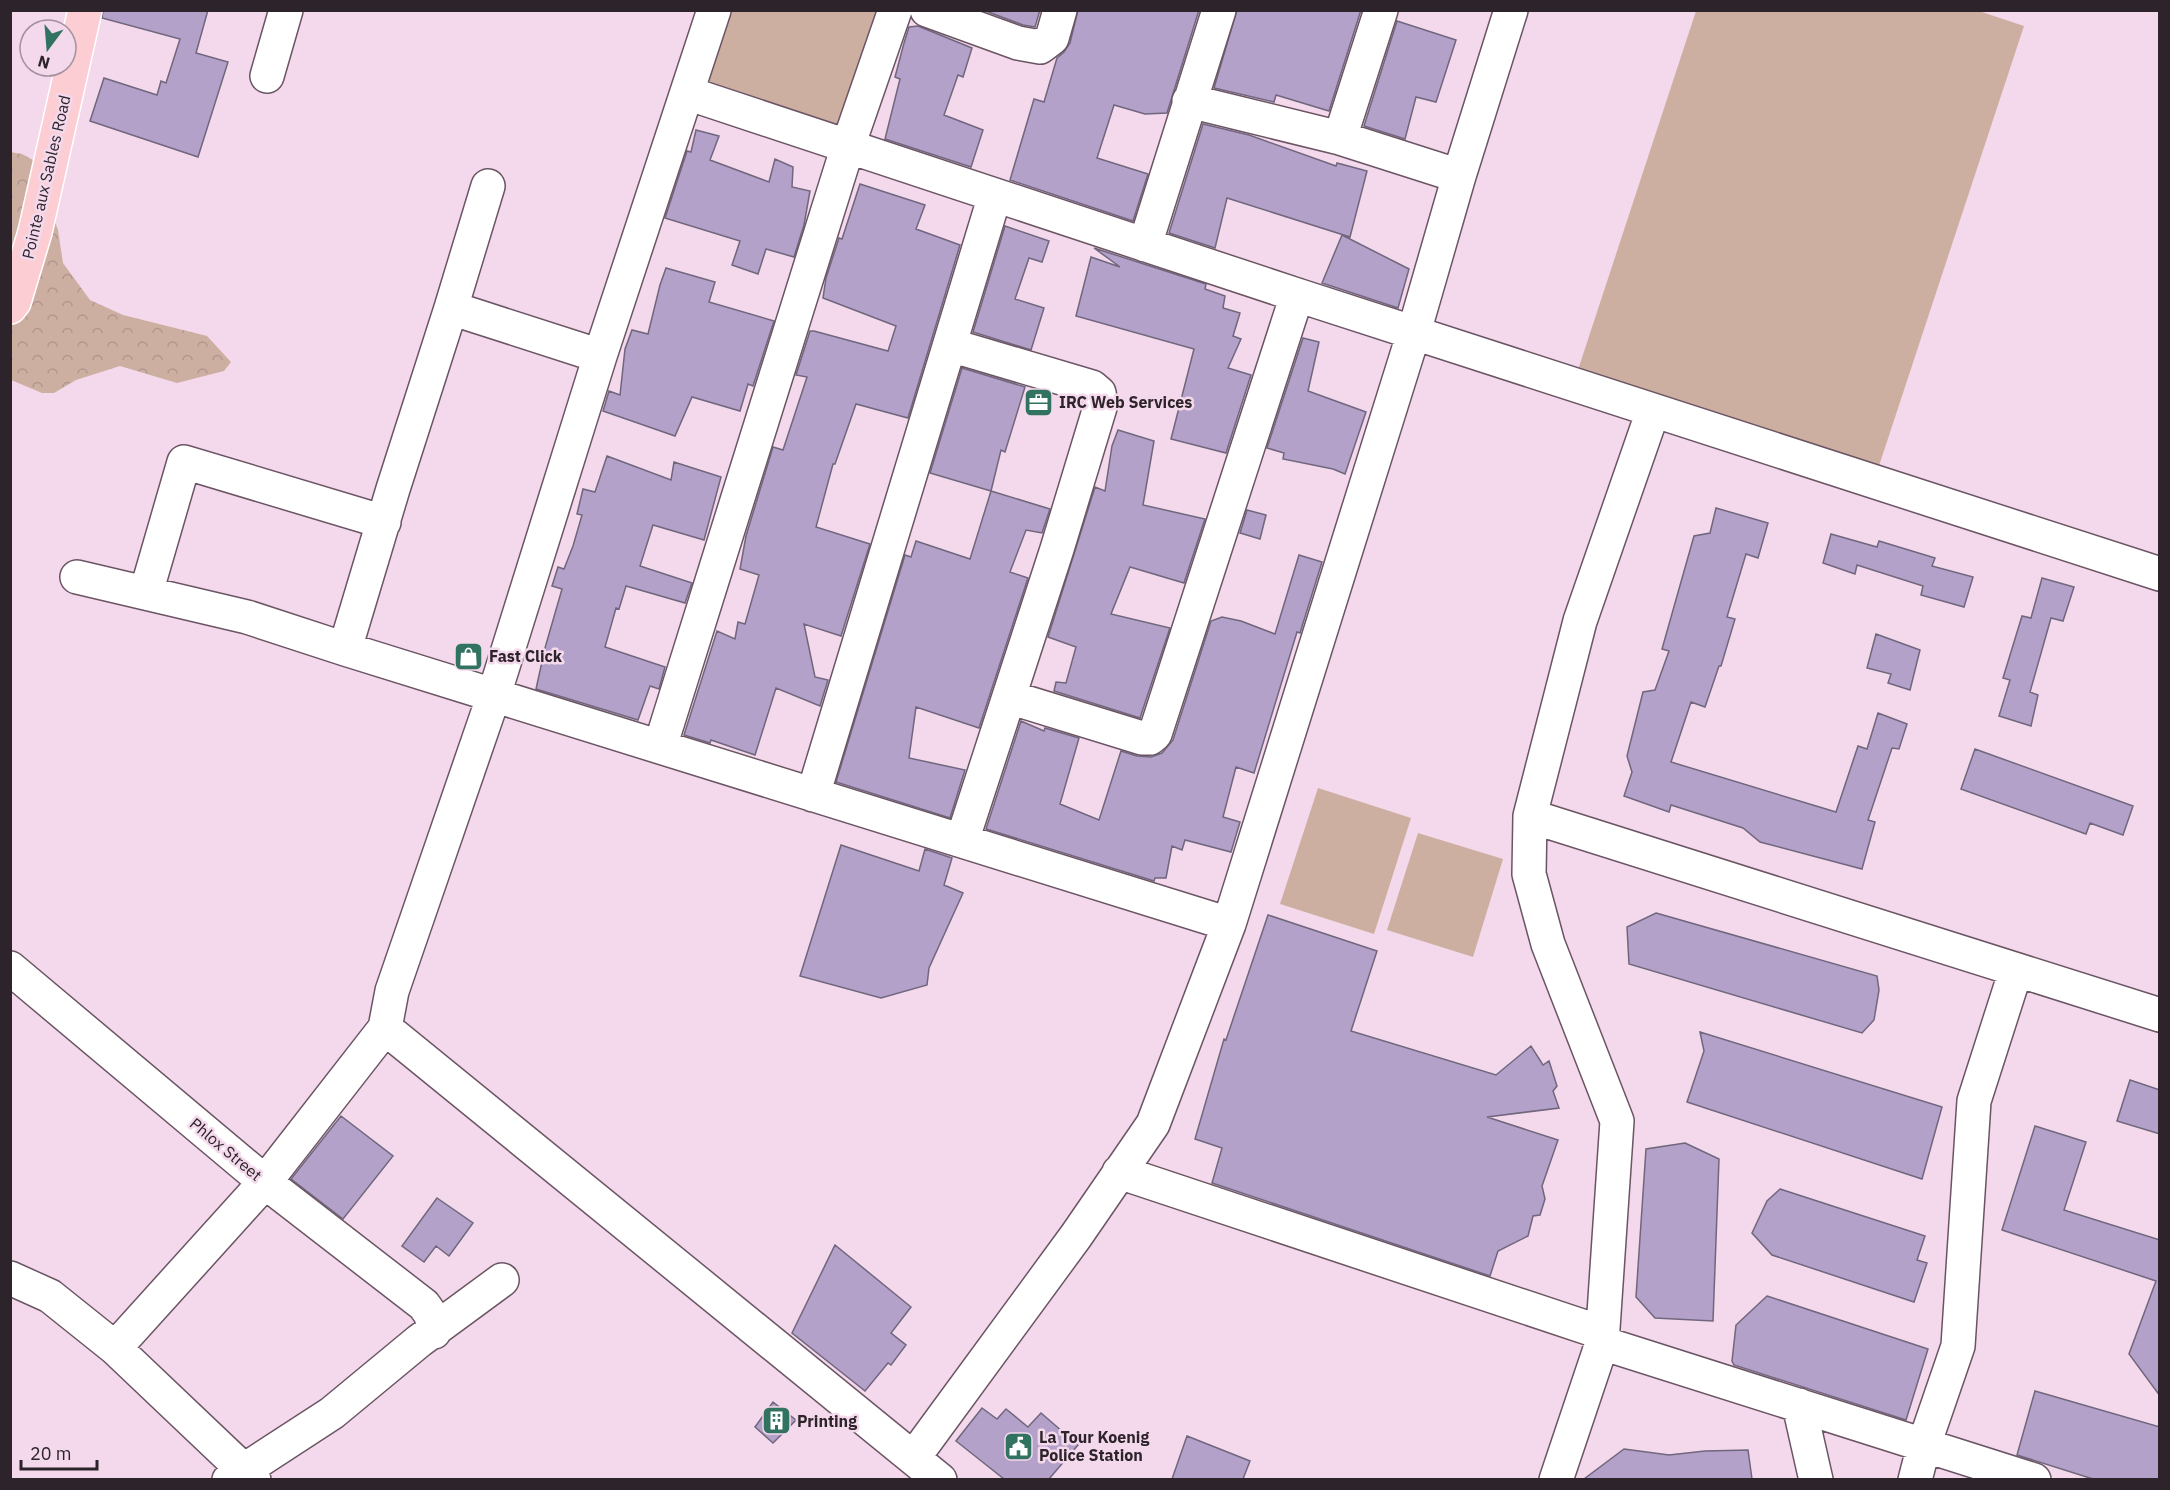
<svg xmlns="http://www.w3.org/2000/svg" width="2170" height="1490" font-family="'IBM Plex Sans',sans-serif">
	<defs>
		<pattern id="forest-crowns" width="20" height="18" patternUnits="userSpaceOnUse" patternTransform="scale(1.5)"><rect width="20" height="18" fill="#cdafa2"/><path d="M2 6a3 3 0 1 1 6 0M12 15a3 3 0 1 1 6 0" fill="none" stroke="#b0968c"/></pattern>
	</defs>
	<rect width="100%" height="100%" fill="#f3d9eb"/>
	<path fill="url(#forest-crowns)" d="M10 152 22 154 33 160 58 230 63 263 90 300 123 315 207 336 231 362 224 371 177 383 120 366 76 380 54 393H42L11 380Z"/>
	<path fill="#cdafa2" d="M1976 10 2024 26 1874 481 1574 382 1696 11Z
		M721 11H881L833 139 704 95 720 48 710 43Z
		M1318 788 1411 818 1374 934 1280 904Z
		M1418 833 1503 859 1473 957 1387 930Z"/>
	<path fill="#b3a1c9" stroke="#70667d" stroke-width="1.5" d="M103 10H208L196 53 228 62 198 157 90 121 104 78 157 95 161 81 166 83 180 39 102 18Z
		M983 10H1040L1035 27 1023 25Z
		M1078 10H1199L1167 113 1145 114 1114 105 1097 158 1148 174 1133 221 1010 180 1034 99 1044 102 1057 58 1064 52 1070 43Z
		M1237 10H1361L1329 111 1276 95 1274 102 1214 88Z
		M1397 21 1456 40 1436 102 1416 97 1405 139 1364 126Z
		M918 26 972 48 963 77 958 75 944 115 983 130 971 167 885 139 900 79 895 77 904 43 909 27Z
		M1203 124 1249 135 1336 166 1337 163 1367 171 1350 237 1227 198 1215 248 1169 233Z
		M696 130 719 136 710 160 769 182 775 159 793 167 792 187 810 191 804 225 794 257 766 249 758 274 732 265 740 241 665 218 687 151 691 152Z
		M860 184 925 205 916 229 960 245 908 418 856 404 835 464H833L816 527 870 544 841 636 804 624 815 677 828 680 820 706 776 688 755 755 711 740 710 743 684 735 717 631 735 639 738 622 745 624 759 575 740 569 746 536 773 447 783 450 807 377 796 375 810 331H814L888 351 896 326 823 298 826 278 839 238 842 239Z
		M1005 226 1049 241 1042 262 1029 258 1015 299 1044 308 1031 350 973 332Z
		M1342 235 1409 269 1398 308 1322 283Z
		M1094 248 1206 284 1205 289 1225 296 1223 308 1240 313 1233 336 1241 339 1228 368 1251 375 1226 453 1171 439 1194 349 1076 316 1091 257 1120 267Z
		M666 268 715 282 709 302 774 321 753 386 748 384 740 411 692 397 675 436 603 411 609 391 620 395 625 349 632 330 648 334 660 285Z
		M1303 338 1319 342 1308 391 1366 412 1345 474 1333 469 1283 459 1284 453 1267 448Z
		M962 368 1025 387 1005 452 1001 450 991 491 930 473Z
		M1118 430 1154 441 1143 505 1205 519 1184 583 1130 567 1111 614 1170 628 1140 718 1054 691 1056 682 1066 683 1076 647 1048 637 1095 487 1105 491 1112 446Z
		M607 456 671 480 674 462 721 477 704 540 653 525 640 566 692 583 685 603 626 586 619 609 616 608 605 647 665 667 659 689 650 686 638 720 536 689 545 648 562 589 552 586 558 567 564 569 573 546 582 515 577 514 583 489 595 492Z
		M991 491 1050 509 1042 533 1026 530 1010 572 1028 578 979 728 916 707 909 758 965 770 950 818 836 782 905 555 911 557 916 541 970 559Z
		M1716 508 1768 523 1758 558 1746 554 1727 617 1735 619 1721 666H1719L1705 707 1691 702 1671 762 1836 812 1858 746 1867 749 1878 713 1907 724 1899 749 1892 748 1868 820 1875 822 1862 869 1760 842 1743 828 1671 805 1669 812 1624 796 1632 772 1627 756 1643 692 1655 690 1669 651 1662 649 1694 536 1710 533Z
		M1247 510 1266 515 1260 539 1240 533Z
		M1831 534 1877 547 1879 541 1935 558 1932 566 1973 577 1964 607 1921 595 1923 586 1857 565 1855 574 1823 563Z
		M1299 555 1322 562 1300 633 1297 632 1254 773 1236 767 1223 817 1240 822 1231 852 1185 840 1182 850 1172 846 1166 878H1155L1154 881 986 829 1021 721 1044 731 1045 728 1079 738 1060 804 1099 820 1121 751 1137 756 1151 757 1162 753 1173 740 1211 621 1222 617 1241 621 1275 634Z
		M2042 578 2074 587 2063 621 2051 618 2030 692 2038 695 2031 726 1999 716 2010 680 2003 678 2022 616 2031 618Z
		M1876 634 1920 650 1910 690 1888 683 1891 674 1867 668Z
		M1975 749 2133 806 2123 835 2090 823 2086 834 1961 789Z
		M841 845 919 871 925 849 952 858 944 885 963 893 929 968 927 985 881 998 800 976Z
		M1656 913 1877 976 1879 990 1874 1020 1862 1033 1629 964 1627 927Z
		M1268 915 1377 951 1351 1031 1496 1075 1531 1046 1543 1065 1549 1061 1557 1086 1553 1091 1559 1108 1487 1117 1558 1140 1542 1186 1545 1199 1540 1215 1533 1216 1528 1236 1498 1251 1490 1276 1212 1183 1222 1148 1195 1139 1224 1039 1226 1040Z
		M1700 1032 1942 1107 1922 1179 1687 1102 1704 1051Z
		M2130 1080 2160 1090V1134L2117 1121Z
		M341 1116 393 1156 343 1219 291 1179Z
		M2035 1126 2086 1142 2064 1210 2160 1240V1396L2129 1354 2156 1281 2002 1230Z
		M1685 1143 1719 1159 1713 1321 1655 1318 1636 1297 1646 1149Z
		M1780 1189 1925 1236 1917 1260 1927 1263 1914 1302 1772 1255 1752 1233 1767 1201Z
		M437 1198 473 1223 449 1256 436 1246 424 1262 402 1246Z
		M835 1245 911 1307 891 1333 906 1345 891 1365 888 1363 865 1391 792 1333Z
		M1767 1296 1928 1349 1906 1420 1734 1365 1732 1361 1736 1325Z
		M2035 1391 2160 1427V1479H2093L2017 1455Z
		M773 1402 796 1420 773 1443 755 1427Z
		M982 1408 997 1419 1006 1409 1028 1427 1041 1413 1078 1445 1049 1479H1004L956 1441Z
		M1187 1436 1250 1461 1243 1479H1172Z
		M1624 1449 1669 1455 1705 1451 1748 1450 1752 1479H1584Z"/>
	<g fill="none" stroke-linecap="round" stroke-linejoin="round">
		<defs>
			<path id="minor" d="M927 10 1018 43 1040 47 1052 38 1060 10
				M267 76 286 10
				M687 93 1297 295 2160 574
				M1189 101 1340 138 1459 176
				M1340 138 1381 10
				M1145 245 1219 10
				M451 308 600 356
				M950 345 1092 387 1099 393 1101 404 1057 549 962 841
				M77 577 247 617 345 649 1229 924
				M146 593 184 462 384 522
				M345 649 393 489 451 308 488 186
				M1009 697 1142 738H1150L1155 734 1297 295
				M660 747 848 146 895 10
				M813 795 995 195
				M1530 816 2160 1015
				M10 968 265 1182 424 1305 431 1315 434 1332
				M385 1028 940 1480
				M1119 1172 1603 1333
				M10 1278 50 1296 115 1348 254 1480
				M1602 1343 2034 1480
				M115 1348 265 1182 385 1028 392 991 494 695 600 356 714 10
				M1799 1405 1816 1480
				M914 1457 1076 1236 1153 1124 1229 924 1414 332 1459 176 1511 10
				M229 1480 332 1413 419 1341 502 1280
				M1556 1480 1602 1343 1617 1121 1548 944 1529 874 1530 816 1580 621 1653 411
				M1915 1480 1924 1445 1958 1346 1974 1101 2016 970"/>
			<path id="major" d="M10 307 14 302 35 232 85 10"/>
		</defs>
		<use href="#minor" stroke="#6b5564" stroke-width="36"/>
		<use href="#major" stroke="#fff" stroke-width="36"/>
		<use href="#minor" stroke="#fff" stroke-width="33"/>
		<use href="#major" stroke="#fdcdd4" stroke-width="33"/>
	</g>
	<defs>
		<symbol id="office-square" viewBox="-11 -11 22 22"><rect x="-9" y="-9" width="18" height="18" rx="4" fill="#317261" stroke="#f3d9eb"/><path d="M-6-3h4V-5.5h4V-3h4V5H-6ZM-1-4.5V-3h2v-1.5ZM-6 0V1H6V0Z" fill="#fff"/></symbol>
		<symbol id="shop-square" viewBox="-11 -11 22 22"><rect x="-9" y="-9" width="18" height="18" rx="4" fill="#317261" stroke="#f3d9eb"/><path d="M-5-2.5h2.3a2.7 3.5 0 0 1 5.4 0H5L5.5 6h-11ZM-1.5-2.5h3a1.5 2.3 0 0 0-3 0Z" fill="#fff"/></symbol>
		<symbol id="building-square" viewBox="-11 -11 22 22"><rect x="-9" y="-9" width="18" height="18" rx="4" fill="#317261" stroke="#f3d9eb"/><path d="M-4-6H4V6H1V3H-1V6H-4ZM-2.5-4.3h1.7v1.8h-1.7ZM.8-4.3h1.7v1.8H.8ZM-2.5-1h1.7V.8h-1.7ZM.8-1h1.7V.8H.8Z" fill="#fff"/></symbol>
		<symbol id="civic-square" viewBox="-11 -11 22 22"><rect x="-9" y="-9" width="18" height="18" rx="4" fill="#317261" stroke="#f3d9eb"/><path d="M-.6-6.5H3V-4.5H.6V-3L4-1V1h2V6H-6V1h2V-1L-.6-3ZM-1.2 2.5V6h2.4V2.5Z" fill="#fff"/></symbol>
	</defs>
	<g fill-rule="evenodd">
		<use href="#office-square" x="1022" y="386" width="33" height="33"/>
		<use href="#shop-square" x="452" y="640" width="33" height="33"/>
		<use href="#building-square" x="760" y="1404" width="33" height="33"/>
		<use href="#civic-square" x="1002" y="1430" width="33" height="33"/>
	</g>
	<g text-anchor="middle" dominant-baseline="central" stroke-width="5" stroke-linejoin="round" paint-order="stroke">
		<g font-size="16" fill="#2d232a" stroke="#f3d9eb">
			<text transform="translate(46 177) rotate(-77)">Pointe aux Sables Road</text>
			<text transform="translate(226 1149) rotate(40)">Phlox Street</text>
		</g>
		<g font-size="16" font-weight="bold" fill="#2d232a" stroke="#f3d9eb" text-anchor="start">
			<text x="1059" y="402">IRC Web Services</text>
			<text x="489" y="656">Fast Click</text>
			<text x="797" y="1421">Printing</text>
			<text x="1039" y="1437">La Tour Koenig<tspan x="1039" dy="18">Police Station</tspan></text>
		</g>
	</g>
	<rect width="2170" height="1490" fill="none" stroke="#2d232a" stroke-width="24"/>
	<g transform="translate(48 48) rotate(196)"><circle r="28" fill="#f3d9eb" stroke="#a4909e" stroke-width="1.5"/>
	<path d="M0-4.5L10 22L0 15L-10 22Z" fill="#317261"/>
	<text y="-9" font-size="16" font-weight="bold" text-anchor="middle" fill="#2d232a">N</text>
	</g>
	<path d="M21 1460v9h76v-9" fill="none" stroke="#2d232a" stroke-width="3"/>
	<text x="30" y="1460" font-size="18" fill="#2d232a" stroke="#f3d9eb" stroke-width="4.5" paint-order="stroke">20 m</text>
</svg>
